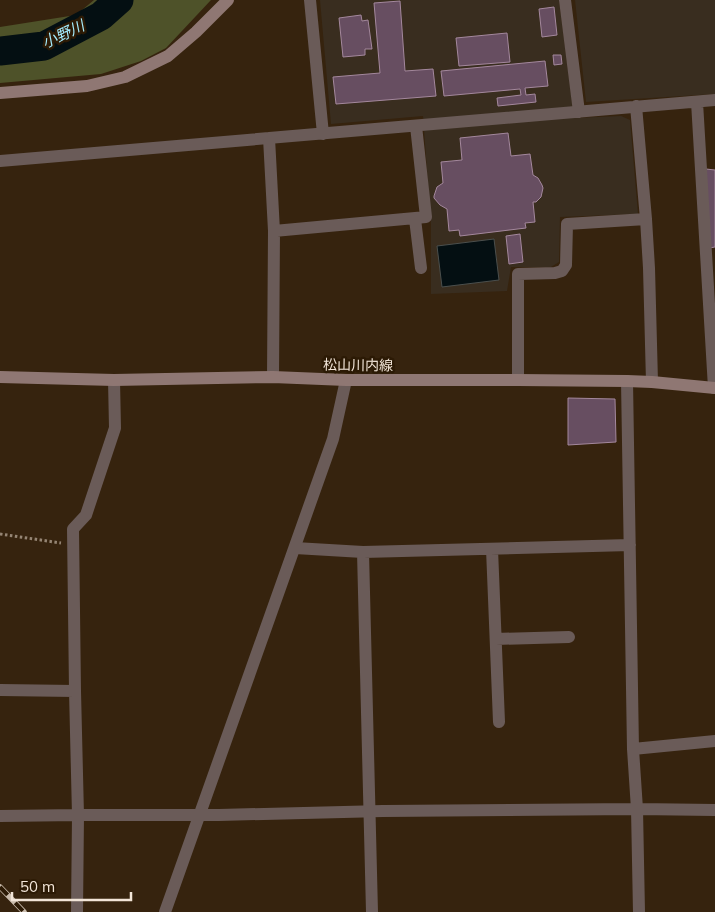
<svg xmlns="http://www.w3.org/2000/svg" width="715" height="912" font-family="Mulish,'Noto Sans JP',sans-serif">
	<rect width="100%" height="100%" fill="#36230e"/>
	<path fill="#392d1f" d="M320 0H559L574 118 621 116 630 120 638 214 560 217 559 262 551 267H511L507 291 431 294V225L423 116 331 124Z
		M575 0H715V94L586 102Z"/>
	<path fill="#4e5229" d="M94 0H211L166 48 141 61 101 74 0 83V27L76 15Z"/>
	<path fill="#040f12" stroke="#4b4f4d" d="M494 239 499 280 442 287 437 246Z"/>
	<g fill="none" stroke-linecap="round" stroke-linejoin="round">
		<path stroke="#040f12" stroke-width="29" d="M0 51 44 46 101 16 119 0"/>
	</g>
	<path fill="#674e61" stroke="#a4889d" d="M400 1 405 71 433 69 436 96 336 104 333 77 380 73 374 3Z
		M554 7 557 35 542 37 539 9Z
		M361 15 362 21 368 20 372 49H365V55L343 57 339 18Z
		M507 33 510 62 459 66 456 38Z
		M553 55H561L562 64 554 65Z
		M545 61 548 86 525 88 526 95 535 94 536 102 498 106 497 98 521 95 520 89 444 96 441 71Z
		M508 133 511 156 530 154 533 175 538 178 542 185 543 188 541 197 536 202H533L535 222 525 223 526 228 460 236 459 230 449 231 447 209 440 205 434 198V196L437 187 443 183 441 162 462 160 460 138Z
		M706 169 715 170V247L709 248Z
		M520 234 523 262 509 264 506 236Z
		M568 398 615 399 616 442 568 445Z"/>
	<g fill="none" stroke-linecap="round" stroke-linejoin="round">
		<path stroke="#958574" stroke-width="3" stroke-dasharray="2.5 2.5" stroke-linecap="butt" d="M0 534 61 543"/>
		<path stroke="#6a5b58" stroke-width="12" d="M310 0 323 134
			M565 0 579 112
			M697 102 714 388
			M269 138 274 231 273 377
			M0 161 715 100
			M415 219 421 268
			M646 219 649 268 652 382
			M274 231 426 217 416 126
			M518 380V274L555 273 562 271 566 265 567 224 646 219 636 106
			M627 381 633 749 637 809 639 912
			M295 548 363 552 630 545
			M492 549 499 722
			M363 552 372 912
			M496 639 569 637
			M0 690 75 691 78 815 77 912
			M75 691 73 529 86 515 115 428 114 380
			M633 749 715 741
			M0 816 78 815H219L383 811 637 809 715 810
			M165 912 333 439 346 380"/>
		<path stroke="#8f7773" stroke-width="12" d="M0 93 87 86 125 77 168 56 196 32 228 0
			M0 377 114 380 273 377 346 380H518L627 381 652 382 715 388"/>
		<defs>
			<path id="rail" d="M0 887 24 912"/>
		</defs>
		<use href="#rail" stroke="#c9bbac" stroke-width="5.5"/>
		<use href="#rail" stroke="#2c1a05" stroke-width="4" stroke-dasharray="11" stroke-linecap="butt"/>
	</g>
	<g text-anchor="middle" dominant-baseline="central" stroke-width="5" stroke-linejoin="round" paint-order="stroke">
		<g font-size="14" fill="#f2e5d8" stroke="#2c1a05">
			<text transform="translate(358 365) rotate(1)">松山川内線</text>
		</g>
		<g font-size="15" font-style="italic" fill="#a4ebfd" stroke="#2c1a05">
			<text transform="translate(63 34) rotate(-25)">小野川</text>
		</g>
	</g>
	<path d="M12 892v8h119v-8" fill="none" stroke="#f2e5d8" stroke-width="2.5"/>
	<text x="20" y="892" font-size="15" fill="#f2e5d8" stroke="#2c1a05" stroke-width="4" paint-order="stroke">50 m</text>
</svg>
